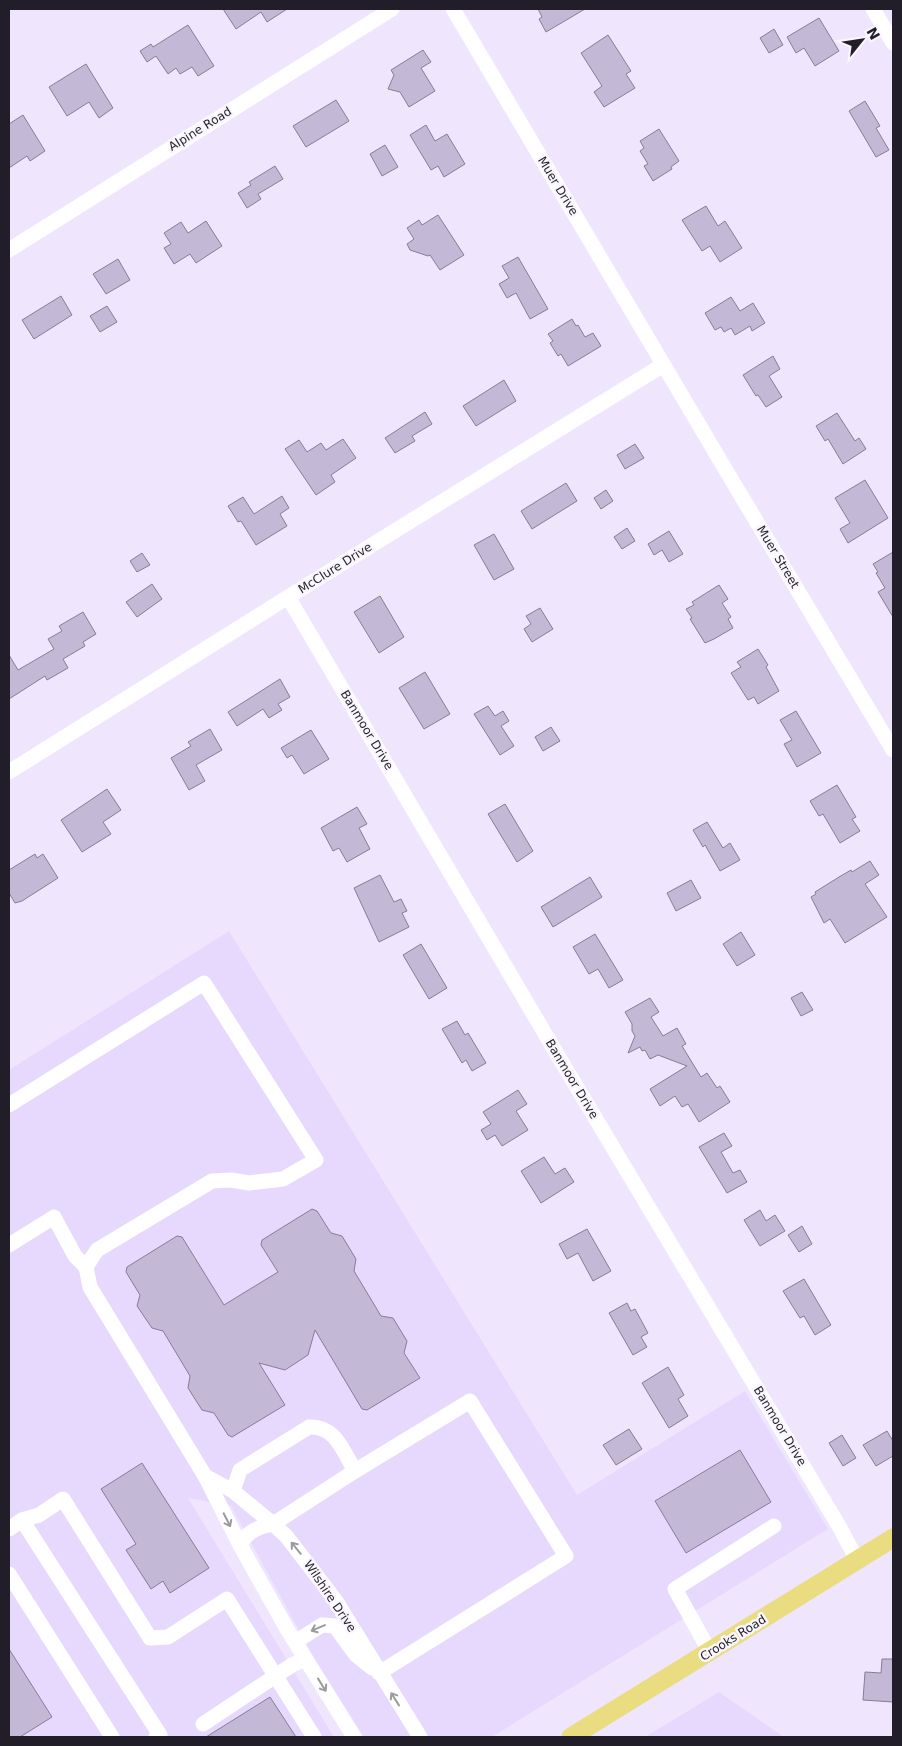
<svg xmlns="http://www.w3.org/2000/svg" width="902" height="1746" font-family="'DejaVu Sans',sans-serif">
	<rect width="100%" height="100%" fill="#efe6fe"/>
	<path fill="#e7d9fe" d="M229 931 577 1495 745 1391 828 1529 492 1737H364L313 1656 231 1506 188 1498 334 1737H9V1070Z
		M719 1692 784 1737H645Z"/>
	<path fill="#c3b8d5" stroke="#877d98" d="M223 9H287L267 22 261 12 236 29Z
		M538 9H585L546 32 539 19 542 17Z
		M819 18 839 51 815 66 804 48 796 53 787 37Z
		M188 25 214 66 198 76 192 67 180 74 176 68 168 74 156 56 147 62 140 51 151 44 153 47Z
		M774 29 783 45 769 53 760 38Z
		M608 35 631 71 626 74 635 88 604 107 594 92 602 86 581 53Z
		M423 50 431 62 421 68 435 91 409 107 400 92 388 89 394 75 391 70Z
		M86 64 113 108 99 118 89 102 67 116 49 87Z
		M336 100 349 121 306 147 293 126Z
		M865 101 880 126 876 128 889 150 876 157 849 111Z
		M23 115 45 151 30 161 27 156 9 168V124Z
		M426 125 435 141 447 134 465 164 444 177 438 166 431 170 410 135Z
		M659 129 679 161 671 167 672 169 653 181 644 166 648 164 640 151 644 148 640 141Z
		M385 145 398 167 382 176 370 154Z
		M275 166 283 179 258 194 261 199 247 208 238 193 251 185 249 182Z
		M706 206 718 226 725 221 742 248 720 262 710 246 702 251 682 220Z
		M438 215 464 255 440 270 430 255 428 256 410 250 407 244 414 239 407 228 419 220 422 225Z
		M206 221 222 246 196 263 190 254 174 264 164 248 171 244 164 233 181 222 188 233Z
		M518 257 548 309 530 319 516 293 507 298 499 284 509 278 502 266Z
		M118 259 130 280 106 294 93 274Z
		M61 296 72 315 34 339 22 320Z
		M731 297 740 311 753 303 765 323 752 331 750 326 735 335 731 328 724 332 721 327 715 330 705 313Z
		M107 306 117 322 100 332 90 316Z
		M572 319 576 326 578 325 585 337 593 333 601 346 568 366 561 354 558 356 550 343 553 341 548 334Z
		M773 356 780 369 769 376 782 397 766 407 758 395 756 396 743 375Z
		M504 380 516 401 476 426 463 406Z
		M425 412 432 424 412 436 415 441 395 453 385 438Z
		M837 413 855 441 859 438 866 449 843 464 828 439 825 441 816 426Z
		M343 439 356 458 331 475 335 482 316 495 285 449 299 440 307 452 321 443 326 450Z
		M635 444 644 458 625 469 617 455Z
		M865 480 888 518 848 543 840 529 850 523 835 498Z
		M566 483 577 501 532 529 521 511Z
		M606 490 613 501 601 509 594 498Z
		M282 496 289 508 280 514 287 526 256 545 241 521 238 522 228 506 243 497 254 514Z
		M627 528 635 541 622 549 614 537Z
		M669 531 683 554 669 562 662 550 654 555 648 544Z
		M494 534 514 569 494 580 474 545Z
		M893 552V617L878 592 885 588 876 573 878 572 873 564Z
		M142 553 150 565 137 572 130 561Z
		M152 584 162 599 137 617 126 602Z
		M719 585 728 599 722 603 731 617 728 619 733 628 714 639 705 643 690 619 692 618 686 609 694 605 692 602Z
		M380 596 404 637 379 653 354 612Z
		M540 608 553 629 532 642 524 629 531 624 526 616Z
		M83 612 96 634 83 642 85 646 63 659 68 668 47 680 45 676 9 699V655L18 670 54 649 48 639 62 631 59 626Z
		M758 649 768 665 766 667 779 691 758 704 754 697 748 700 731 673 741 667 737 662Z
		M425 672 450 714 424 729 399 688Z
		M280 679 290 697 278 704 282 710 269 718 263 709 237 726 228 712Z
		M488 706 495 716 503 711 509 721 501 726 514 746 500 755 474 714Z
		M796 711 821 753 797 767 784 744 792 740 780 720Z
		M551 727 560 741 543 751 535 737Z
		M210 729 222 750 196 765 205 781 189 790 171 758 191 746 188 742Z
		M311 730 329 759 304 774 292 755 287 758 281 748Z
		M837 785 856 817 852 819 860 831 840 843 823 814 819 816 810 801Z
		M107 789 121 810 103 822 111 834 82 852 61 820Z
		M505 804 533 851 517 862 488 814Z
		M357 807 367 824 359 828 370 849 347 862 339 848 333 851 321 828Z
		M707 822 723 848 730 843 740 860 720 871 705 845 703 847 693 830Z
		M35 854 37 858 43 854 58 878 22 901 15 903 9 893V870Z
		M870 861 879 875 865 884 887 917 845 943 830 919 824 923 811 897 816 894 815 892 839 877 851 870 852 872Z
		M380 875 394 902 401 899 407 911 402 913 409 927 379 942 354 888Z
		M590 877 602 897 553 927 541 907Z
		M691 880 701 898 676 911 667 893Z
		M741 932 755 955 737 966 723 944Z
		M595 934 623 980 609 988 598 969 589 974 573 947Z
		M421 944 447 988 429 999 403 955Z
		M802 992 813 1010 801 1016 791 998Z
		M650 998 659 1012 651 1017 663 1036 677 1028 686 1044 682 1046 701 1077 707 1073 717 1088 720 1086 730 1102 699 1122 688 1104 682 1107 675 1096 660 1106 650 1089 687 1066 658 1055 650 1059 645 1050 642 1051 640 1047 628 1053 635 1036 632 1031V1024L625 1012Z
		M457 1021 465 1035 468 1033 486 1063 472 1071 466 1060 462 1063 442 1029Z
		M518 1090 527 1104 516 1111 528 1130 502 1146 495 1135 487 1140 481 1130 491 1124 483 1112Z
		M724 1133 732 1146 721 1152 733 1173 740 1170 747 1182 727 1193 699 1147Z
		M544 1157 555 1174 565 1168 574 1182 541 1203 521 1171Z
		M312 1209 317 1211 331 1233 342 1236 356 1259 354 1271 381 1316 393 1318 407 1341 404 1353 420 1378 367 1410 362 1409 315 1330 308 1355 285 1370 259 1363 285 1405 232 1437 228 1435 214 1413 202 1410 188 1388 190 1376 163 1331 152 1328 137 1306 140 1295 126 1272 127 1267 177 1236 182 1237 224 1305 278 1272 261 1245 262 1240Z
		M760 1210 766 1221 775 1215 785 1231 760 1246 744 1220Z
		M802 1226 812 1244 799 1252 788 1235Z
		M587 1229 611 1271 593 1281 578 1253 567 1259 559 1244Z
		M804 1279 831 1325 815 1335 804 1316 800 1318 783 1291Z
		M627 1303 631 1311 635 1309 648 1333 641 1337 647 1347 633 1355 609 1313Z
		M668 1367 684 1395 678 1399 688 1416 669 1428 642 1383Z
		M629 1429 642 1449 616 1465 603 1445Z
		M887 1431 893 1441V1456L876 1466 863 1445Z
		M842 1435 856 1458 843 1466 829 1443Z
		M740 1450 771 1502 686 1553 655 1501Z
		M142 1463 209 1568 170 1593 163 1581 151 1589 126 1550 136 1544 101 1489Z
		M9 1649 52 1717 20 1737H9Z
		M882 1659H893V1702L863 1700 865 1672 881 1673Z
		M270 1697 296 1737H206Z"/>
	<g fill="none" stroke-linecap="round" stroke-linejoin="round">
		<path stroke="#fff" stroke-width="15" d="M453 9 724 467 893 750
			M873 9 893 43
			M9 250 392 9
			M288 597 557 1054 839 1526 857 1560
			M9 772 288 597 663 365
			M9 1105 204 983 316 1160 283 1179 249 1183 231 1180 212 1181 97 1250 86 1267 90 1287 205 1476 240 1545 287 1629 354 1737
			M9 1245 54 1217 75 1256 86 1267
			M355 1471 470 1401 566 1556 379 1673
			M205 1476 233 1491 273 1524 287 1537 336 1601 420 1737
			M233 1491 240 1470 309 1427C335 1425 343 1451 355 1471L273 1524C259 1527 247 1531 240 1545
			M22 1520 39 1515 63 1499 150 1638 168 1637 227 1599 314 1737
			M9 1529 22 1520 160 1735 156 1737
			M9 1574 112 1737
			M295 1642 322 1625 335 1626 356 1655 372 1668
			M710 1652 675 1589 774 1526
			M203 1724 292 1665 305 1659"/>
		<path stroke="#e9dc81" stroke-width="19" d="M571 1737 893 1538"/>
	</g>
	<defs><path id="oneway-shaft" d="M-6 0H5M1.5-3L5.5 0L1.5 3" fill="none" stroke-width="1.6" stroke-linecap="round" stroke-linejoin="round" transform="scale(1.25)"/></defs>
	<g stroke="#9c9a9f">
		<use href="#oneway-shaft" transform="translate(227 1520) rotate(63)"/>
		<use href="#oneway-shaft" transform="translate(296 1548) rotate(-129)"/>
		<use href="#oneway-shaft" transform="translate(318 1628) rotate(157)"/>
		<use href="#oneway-shaft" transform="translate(322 1685) rotate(58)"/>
		<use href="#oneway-shaft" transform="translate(395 1699) rotate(-122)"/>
	</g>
	<g text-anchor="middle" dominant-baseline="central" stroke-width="5" stroke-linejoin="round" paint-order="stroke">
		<g font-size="12" fill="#221e29" stroke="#f9f7fd">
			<text transform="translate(200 129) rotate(-32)">Alpine Road</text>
			<text transform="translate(558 186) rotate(59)">Muer Drive</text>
			<text transform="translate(778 557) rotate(59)">Muer Street</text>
			<text transform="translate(335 568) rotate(-32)">McClure Drive</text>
			<text transform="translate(367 730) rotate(59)">Banmoor Drive</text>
			<text transform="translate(572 1079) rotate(59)">Banmoor Drive</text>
			<text transform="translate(780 1426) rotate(59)">Banmoor Drive</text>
			<text transform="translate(330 1596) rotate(56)">Wilshire Drive</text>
			<text transform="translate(733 1638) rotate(-32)">Crooks Road</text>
		</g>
	</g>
	<rect width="902" height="1746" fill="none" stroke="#221e29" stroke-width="20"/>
	<g transform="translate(862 40) rotate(60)" stroke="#f9f7fd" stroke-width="4" paint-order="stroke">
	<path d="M0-4L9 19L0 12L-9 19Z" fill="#221e29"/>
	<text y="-8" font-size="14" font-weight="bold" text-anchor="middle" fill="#221e29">N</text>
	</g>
</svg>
